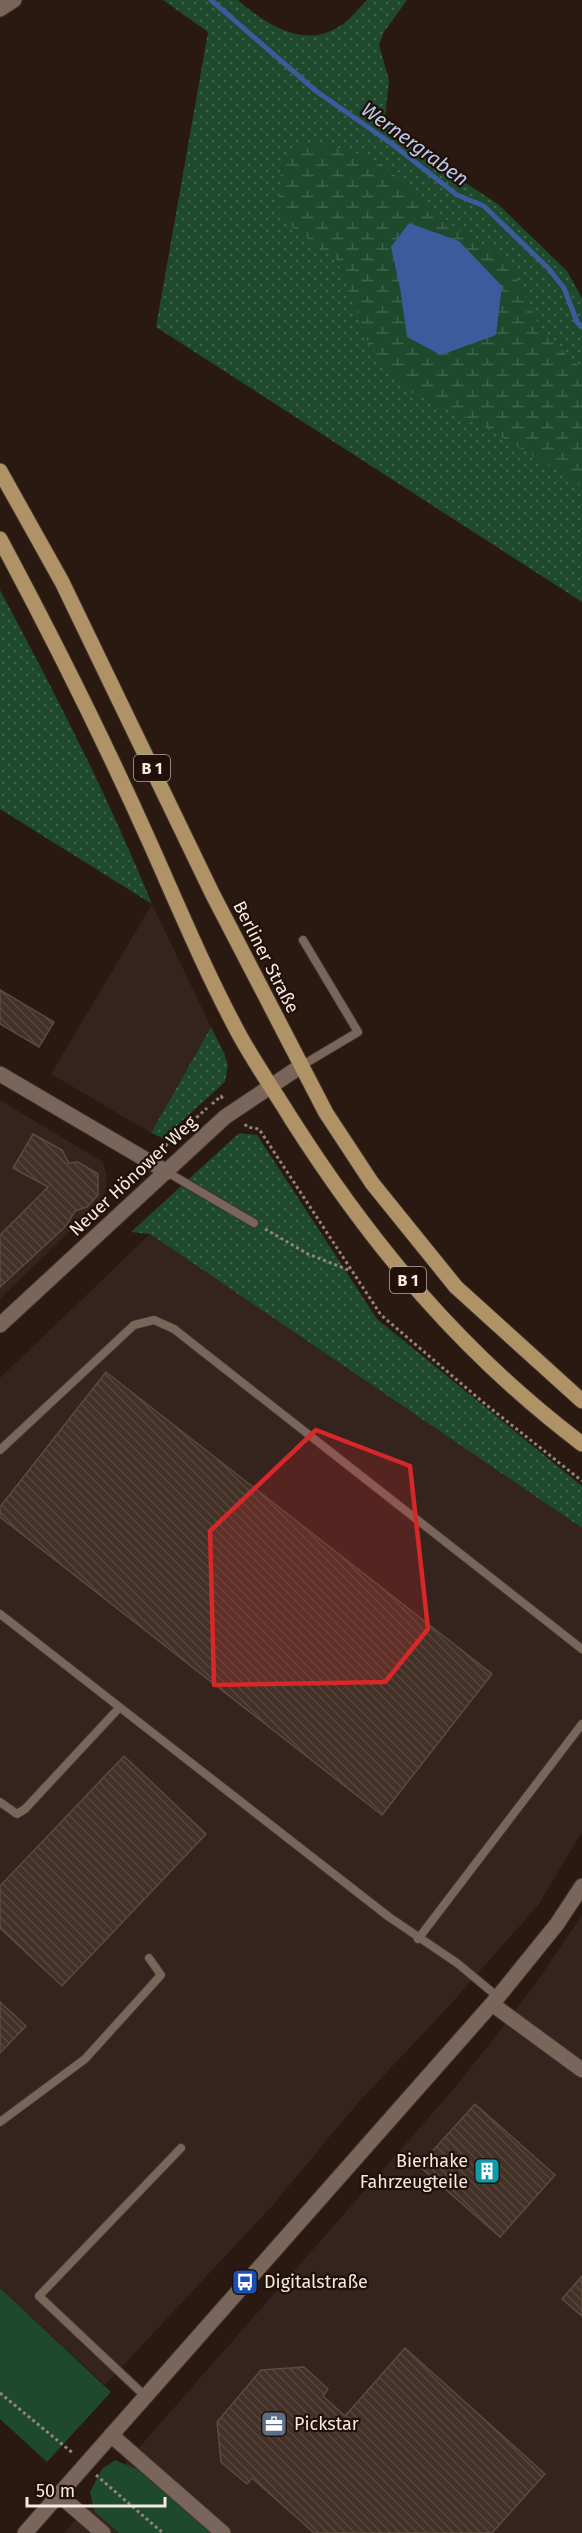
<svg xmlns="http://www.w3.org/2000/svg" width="582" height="2533" font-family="'Fira Sans',sans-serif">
	<defs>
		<pattern id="grass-dots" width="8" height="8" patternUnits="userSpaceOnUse" patternTransform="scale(1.5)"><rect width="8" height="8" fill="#1e492c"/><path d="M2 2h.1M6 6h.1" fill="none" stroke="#3f634a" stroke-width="1.8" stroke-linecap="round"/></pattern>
		<pattern id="wetland-marsh" width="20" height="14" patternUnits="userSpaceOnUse" patternTransform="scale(1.5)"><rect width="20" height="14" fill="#1e492c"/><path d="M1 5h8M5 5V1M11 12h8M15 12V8" fill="none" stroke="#3f634a"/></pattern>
		<pattern id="building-back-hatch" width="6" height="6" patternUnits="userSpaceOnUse" patternTransform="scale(1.5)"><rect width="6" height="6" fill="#433127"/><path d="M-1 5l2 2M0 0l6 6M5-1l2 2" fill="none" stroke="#56453c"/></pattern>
	</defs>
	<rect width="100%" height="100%" fill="#2a1910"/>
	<path fill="#35231e" d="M152 904 211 1027 151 1133 51 1074Z
		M0 1100 103 1162 107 1176 105 1192 98 1204 0 1299Z
		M150 1234 582 1528V1832L539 1904 449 2006 356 2105 272 2206 105 2385 0 2288V1378Z
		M582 1915V2533H64L459 2083 531 1990Z"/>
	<path fill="url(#grass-dots)" d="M163 0H238C265 24 304 50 340 26 350 20 359 8 367 0H407L384 32 379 45 389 80 385 118 401 137 436 164 498 204 567 271 582 298V602L156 327 208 32Z
		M0 590C55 693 108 796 152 904L0 809Z
		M211 1027 224 1053 228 1065 225 1082 163 1138 151 1133Z
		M239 1133 257 1135 377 1319 582 1486V1528L150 1234 131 1232Z"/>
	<path fill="url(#wetland-marsh)" d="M299 143 323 145 367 156 397 177 435 217 508 259 542 332 582 369V485L478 423 408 391 369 345 337 260 292 227 279 211 281 160Z"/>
	<path fill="#1e492c" d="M0 2288 111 2392 47 2462 0 2419Z
		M115 2460 139 2470 211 2533H119L95 2512 90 2492 102 2469Z"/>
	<path fill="#3c5b9c" d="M409 223 459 241 502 286 496 335 441 355 407 337 400 288 391 247Z"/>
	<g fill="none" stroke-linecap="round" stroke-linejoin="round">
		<path stroke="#3c5b9c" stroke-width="5" d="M211 0 316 91 392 144 457 195 484 206 548 268 564 288 577 322 582 327"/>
	</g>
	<path fill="url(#building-back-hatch)" stroke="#5d493f" stroke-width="1.5" d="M0 990 54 1022 39 1047 0 1024Z
		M33 1134 62 1150 69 1163 78 1162 98 1174V1195L87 1207 75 1211 66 1226 0 1287V1235L48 1187 13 1168Z
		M106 1372 492 1674 382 1815 0 1517V1507Z
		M124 1756 206 1834 62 1986 0 1928V1886Z
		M0 2002 26 2026 0 2053Z
		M475 2104 555 2175 500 2237 419 2166Z
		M582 2276V2316L562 2299Z
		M405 2348 545 2474 492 2533H314L252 2478 247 2484 221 2462 217 2422 261 2370 304 2367 328 2389 323 2396 345 2416Z"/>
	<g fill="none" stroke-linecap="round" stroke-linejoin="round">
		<defs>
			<path id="lane" d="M301 1066 358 1032 303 940
				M167 1172 254 1223
				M0 1450 134 1325 154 1320 174 1329 582 1649
				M0 1614 389 1917 457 1963 498 1997
				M0 1802 17 1814 25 1809 119 1708
				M418 1939 582 1724
				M0 2122 85 2059 161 1975 149 1958
				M145 2396 39 2296 181 2148"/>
			<path id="street" d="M0 1074 167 1172
				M492 2004 582 2070
				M111 2435 223 2533
				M58 2494 103 2533
				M25 2533 498 1997 557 1924 582 1886"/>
			<path id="secondary" d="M0 9 14 0
				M0 1325 225 1117 301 1066"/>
			<path id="primary" d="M0 471 62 582 212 893 326 1113 372 1183 456 1287 582 1401
				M0 539C53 638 104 740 150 843 179 908 206 973 240 1036 256 1065 275 1092 292 1120 373 1247 462 1353 582 1444"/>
		</defs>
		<use href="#lane" stroke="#3f322e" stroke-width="10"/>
		<use href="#street" stroke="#3f322e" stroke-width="17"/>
		<use href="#secondary" stroke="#3f322e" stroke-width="17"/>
		<use href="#primary" stroke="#3f322e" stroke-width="17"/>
		<path stroke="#92837b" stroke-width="3" stroke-dasharray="3 3" stroke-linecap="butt" d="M212 1104 221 1096 223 1099
			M245 1124 247 1127 259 1129 381 1315 484 1403 582 1481
			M161 1150 207 1108
			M265 1229 308 1254 351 1271
			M0 2393 74 2454
			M96 2475 163 2533"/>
		<use href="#lane" stroke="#7a655a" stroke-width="8"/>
		<use href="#street" stroke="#7a655a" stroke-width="15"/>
		<use href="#secondary" stroke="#7a655a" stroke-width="15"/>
		<use href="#primary" stroke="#af9266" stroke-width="15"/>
	</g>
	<path fill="#d62828" fill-opacity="0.2" stroke="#d62828" stroke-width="4.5" stroke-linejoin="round" d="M316 1430 410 1466 428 1629 385 1682 214 1685 210 1531Z"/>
	<defs>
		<symbol id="building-square" viewBox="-11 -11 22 22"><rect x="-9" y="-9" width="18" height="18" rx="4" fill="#0f9aa8" stroke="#201007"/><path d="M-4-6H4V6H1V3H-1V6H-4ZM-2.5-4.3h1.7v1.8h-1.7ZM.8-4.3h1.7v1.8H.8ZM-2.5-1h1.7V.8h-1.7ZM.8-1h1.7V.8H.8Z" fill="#fff"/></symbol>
		<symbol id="bus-square" viewBox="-11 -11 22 22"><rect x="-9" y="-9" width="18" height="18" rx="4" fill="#1a4fb4" stroke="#201007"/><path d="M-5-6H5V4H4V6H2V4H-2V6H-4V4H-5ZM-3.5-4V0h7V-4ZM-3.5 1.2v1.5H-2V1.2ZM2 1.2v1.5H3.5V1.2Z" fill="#fff"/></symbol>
		<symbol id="office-square" viewBox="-11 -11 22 22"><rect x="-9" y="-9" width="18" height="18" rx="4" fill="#5c6f8a" stroke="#201007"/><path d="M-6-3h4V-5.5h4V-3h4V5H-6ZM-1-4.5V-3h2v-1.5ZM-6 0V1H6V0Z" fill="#fff"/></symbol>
	</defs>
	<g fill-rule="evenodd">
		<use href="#building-square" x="472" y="2156" width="30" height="30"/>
		<use href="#bus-square" x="230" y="2267" width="30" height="30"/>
		<use href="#office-square" x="259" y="2409" width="30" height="30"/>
	</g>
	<g text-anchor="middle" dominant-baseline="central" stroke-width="4.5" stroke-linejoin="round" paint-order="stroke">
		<g fill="#201007" stroke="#b5a8a0" stroke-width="1.5">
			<rect x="134" y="755" width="36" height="26" rx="4.5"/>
			<rect x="390" y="1267" width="36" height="26" rx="4.5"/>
		</g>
		<g font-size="16" font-weight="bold" fill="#f5e9e2">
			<text x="152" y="768">B 1</text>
			<text x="408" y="1280">B 1</text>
		</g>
		<g font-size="18" fill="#f5e9e2" stroke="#201007">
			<text transform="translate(266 957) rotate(63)">Berliner Straße</text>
			<text transform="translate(133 1176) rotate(-43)">Neuer Hönower Weg</text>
		</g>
		<g font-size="18" fill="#f5e9e2" stroke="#201007" text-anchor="start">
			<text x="468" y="2161" text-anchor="end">Bierhake<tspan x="468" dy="21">Fahrzeugteile</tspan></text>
			<text x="264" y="2282">Digitalstraße</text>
			<text x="294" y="2424">Pickstar</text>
		</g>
		<g font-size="20" font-style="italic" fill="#b6c9ef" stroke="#201007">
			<text transform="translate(415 144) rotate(36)">Wernergraben</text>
		</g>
	</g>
	<path d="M27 2497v9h138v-9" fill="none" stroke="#f5e9e2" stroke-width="3"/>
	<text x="36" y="2497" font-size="18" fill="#f5e9e2" stroke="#201007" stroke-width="4.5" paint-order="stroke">50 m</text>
</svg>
